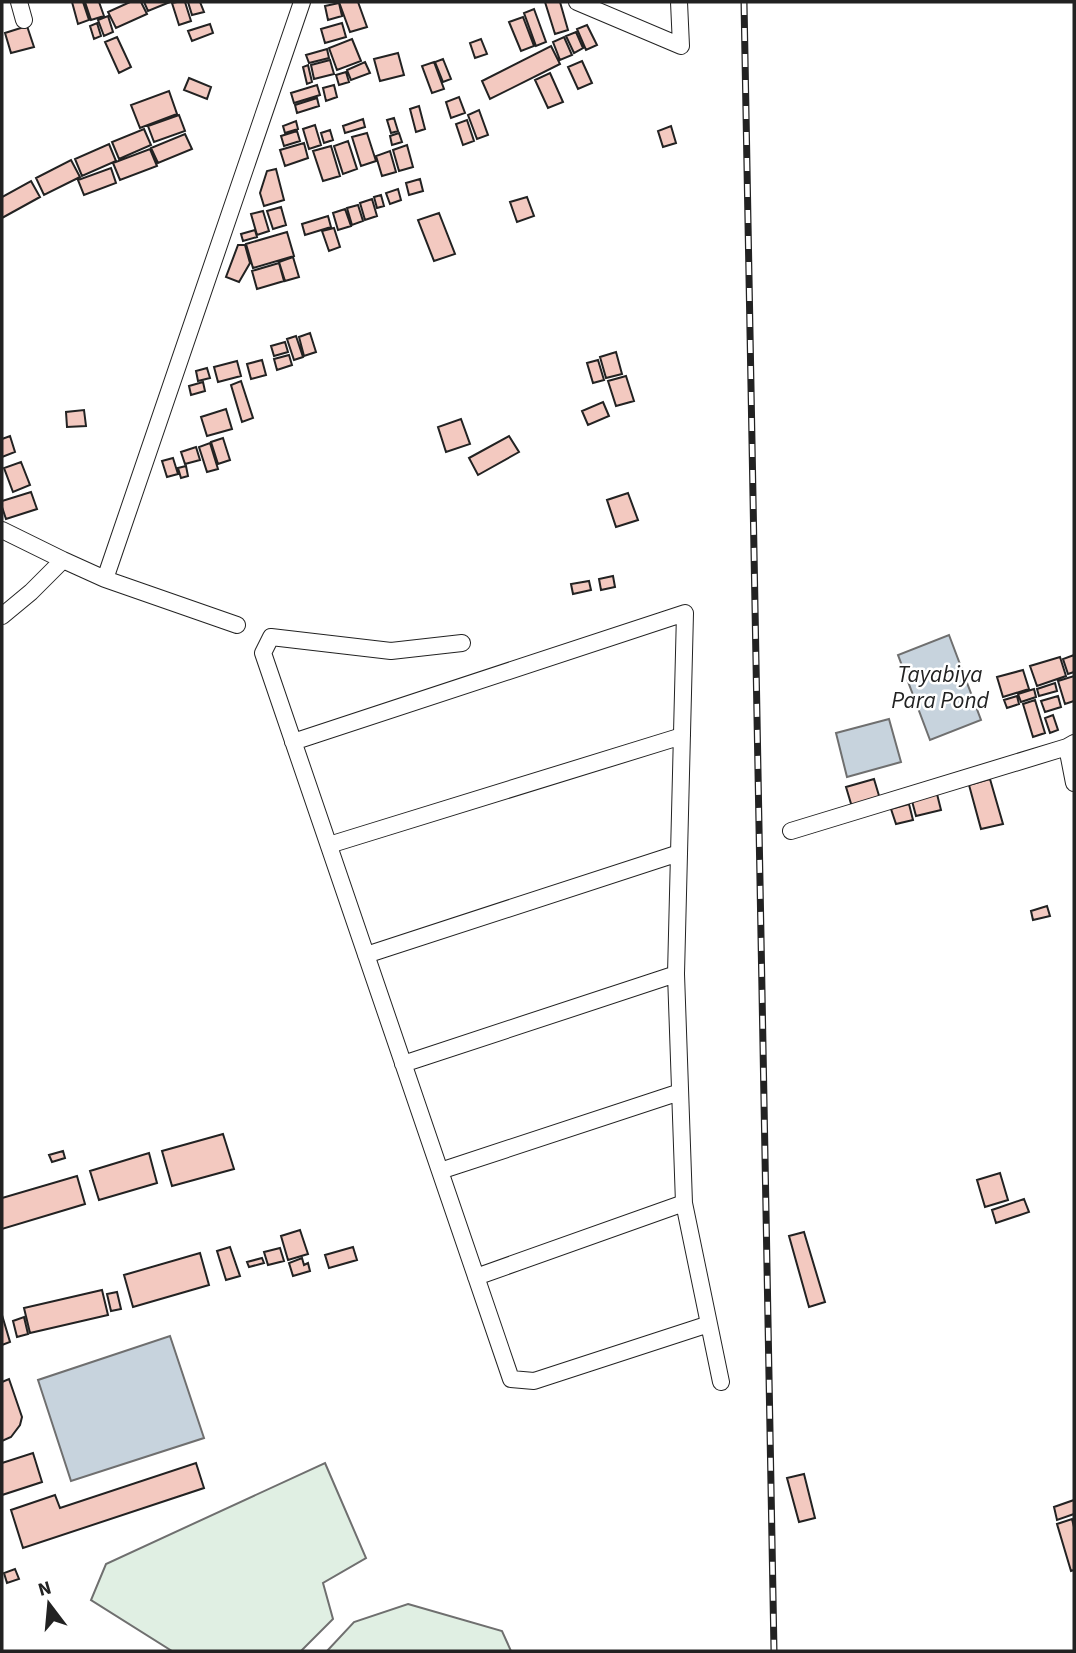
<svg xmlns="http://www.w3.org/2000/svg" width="1076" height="1653" font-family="'Source Sans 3',sans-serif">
	<rect width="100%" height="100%" fill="#fff"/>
	<path fill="#e0efe3" stroke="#6f6f6f" stroke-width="2" d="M325 1463 366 1558 323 1583 333 1619 301 1651H172L91 1600 106 1564Z
		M408 1604 502 1631 511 1651H327L354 1622Z"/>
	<path fill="#c7d3dd" stroke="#6f6f6f" stroke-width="2" d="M949 635 981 720 930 740 898 655Z
		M889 719 901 762 847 777 836 733Z
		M170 1336 204 1438 71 1481 38 1380Z"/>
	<path fill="#f3c9c0" stroke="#222" stroke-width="2" d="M72 2H83L89 20 78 24Z
		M85 2H99L104 16 91 20Z
		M130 2H141L147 14 116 28 108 12Z
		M144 2H170L148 11Z
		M177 2H185L191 21 179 25 172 3Z
		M188 2H200L204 12 192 15Z
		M339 2H358L367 27 350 32Z
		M545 2H560L568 30 555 34Z
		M339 3 342 16 328 20 325 6Z
		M534 9 546 42 536 46 524 13Z
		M108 16 113 32 104 36 98 20Z
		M523 17 534 46 521 51 509 22Z
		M97 23 101 36 94 39 90 26Z
		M342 23 346 37 325 43 321 29Z
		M210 24 213 33 192 41 188 31Z
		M587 25 597 45 586 50 577 29Z
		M27 26 34 47 11 53 5 33Z
		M576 32 583 48 574 53 566 36Z
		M117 37 131 67 119 73 105 42Z
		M564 37 572 55 560 60 553 42Z
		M352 39 361 61 337 70 329 48Z
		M481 39 487 54 475 58 470 43Z
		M551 46 560 64 490 99 482 81Z
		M327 49 329 58 309 63 306 55Z
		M398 53 404 75 380 81 374 59Z
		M443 59 451 79 443 82 435 62Z
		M330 60 334 74 314 79 311 65Z
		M582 61 592 83 578 89 568 67Z
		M365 62 370 73 351 80 347 70Z
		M434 62 444 89 432 93 422 66Z
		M308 65 312 82 307 84 303 67Z
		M346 72 349 82 339 85 336 75Z
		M550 73 563 102 548 108 535 80Z
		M189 78 211 87 207 99 184 90Z
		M317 85 320 95 294 103 291 93Z
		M334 85 337 97 326 101 323 88Z
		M169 91 177 114 140 128 131 105Z
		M459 97 465 113 451 118 446 102Z
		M317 98 319 106 297 113 295 105Z
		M419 106 425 129 416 132 410 109Z
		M479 110 488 135 477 139 468 115Z
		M179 115 185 131 154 142 148 126Z
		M394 118 398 131 391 133 387 120Z
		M363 119 365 127 345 133 343 126Z
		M467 120 474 141 463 145 456 124Z
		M296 121 298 129 285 133 283 126Z
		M315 125 321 145 309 149 303 129Z
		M671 126 676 143 663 147 658 131Z
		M144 129 151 145 119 159 112 142Z
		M330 130 333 140 324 143 321 133Z
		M297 131 300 141 284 146 281 136Z
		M367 133 376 161 361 166 352 137Z
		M399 133 402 142 392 145 390 136Z
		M185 134 192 149 158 163 151 148Z
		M348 141 357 169 343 174 334 146Z
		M304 143 308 158 285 166 280 150Z
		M109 144 116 161 82 176 75 159Z
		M407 145 413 167 399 171 393 150Z
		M331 146 340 176 323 181 313 151Z
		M150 149 157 166 120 180 113 163Z
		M390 151 396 172 382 176 376 156Z
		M71 160 80 177 44 195 36 178Z
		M111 168 116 183 84 195 78 180Z
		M276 169 284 200 264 206 260 193 267 171Z
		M420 179 423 191 409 195 406 183Z
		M31 181 40 197 2 218V197Z
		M398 189 401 200 390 204 386 193Z
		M381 195 384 206 377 208 374 197Z
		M527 197 534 216 517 222 510 202Z
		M372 199 377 216 365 220 360 203Z
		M358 205 363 221 352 225 347 208Z
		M281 207 286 225 273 229 267 211Z
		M345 209 351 226 338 230 333 213Z
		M263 211 269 231 257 235 251 214Z
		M439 213 455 254 434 261 418 220Z
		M328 216 331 227 305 235 302 224Z
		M334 228 340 247 329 251 322 231Z
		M255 230 257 237 243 241 241 234Z
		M287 232 294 256 253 268 246 244Z
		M238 245H245L250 263 239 282 226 277Z
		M293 257 299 277 285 281 279 262Z
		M279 263 284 281 257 289 252 271Z
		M310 333 316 352 304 356 299 337Z
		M296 336 303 357 294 360 287 339Z
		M285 342 288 352 274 356 271 346Z
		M616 352 622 374 606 378 600 357Z
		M289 355 292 365 277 370 274 359Z
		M262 360 266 375 251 379 247 364Z
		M598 360 604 380 593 383 587 363Z
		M237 361 241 376 218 382 214 367Z
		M207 368 210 378 198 381 196 371Z
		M626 376 634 401 616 406 608 381Z
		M241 381 253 418 242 422 231 385Z
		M203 382 205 391 191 395 189 386Z
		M603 402 609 416 588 425 582 411Z
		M226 409 232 429 207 436 201 417Z
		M84 410 86 426 67 427 66 412Z
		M461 419 470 444 446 452 438 427Z
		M10 436 15 452 2 457V439Z
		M509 436 519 452 478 475 469 458Z
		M223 438 230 460 218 464 211 442Z
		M210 443 218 469 207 472 199 447Z
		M196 447 200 460 185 464 181 452Z
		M173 458 178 474 167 477 162 461Z
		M21 462 30 485 13 492 4 468Z
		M186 466 188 476 181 478 178 468Z
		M31 492 37 509 6 519 2 507V501Z
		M628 493 638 520 616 527 607 500Z
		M613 576 615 587 601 590 599 579Z
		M589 581 591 590 573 594 571 584Z
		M1074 655V672L1068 674 1063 659Z
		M1060 657 1066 676 1037 686 1030 666Z
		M1023 670 1029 689 1003 697 997 677Z
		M1074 676V701L1065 704 1058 681Z
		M1055 683 1057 691 1039 696 1037 689Z
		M1034 689 1036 697 1021 702 1018 694Z
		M1017 696 1019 704 1007 708 1004 700Z
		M1058 696 1061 707 1045 712 1041 701Z
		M1035 700 1045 733 1033 737 1023 704Z
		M1053 715 1058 730 1050 733 1045 718Z
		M874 779 880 799 852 807 846 787Z
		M990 779 1003 824 981 829 969 785Z
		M937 794 941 810 916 816 912 801Z
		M909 804 913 820 896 824 891 809Z
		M1047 906 1050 916 1033 920 1031 911Z
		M223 1134 234 1169 172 1186 162 1151Z
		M63 1151 65 1158 52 1162 49 1155Z
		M149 1153 157 1183 99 1200 90 1171Z
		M1000 1173 1008 1200 985 1207 977 1180Z
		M77 1176 85 1204 2 1229V1198Z
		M1024 1199 1029 1212 996 1223 992 1210Z
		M300 1230 308 1254 288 1260 281 1236Z
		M804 1232 825 1302 809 1307 789 1236Z
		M230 1247 240 1276 226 1280 217 1251Z
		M353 1247 357 1260 329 1268 325 1255Z
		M280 1248 284 1261 268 1265 264 1252Z
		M200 1253 209 1285 133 1307 124 1275Z
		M262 1258 264 1263 249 1267 247 1262Z
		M302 1258 304 1265 308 1263 310 1271 293 1276 289 1263Z
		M102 1290 108 1315 30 1333 24 1308Z
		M117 1292 121 1309 111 1311 107 1294Z
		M2 1315 10 1342 2 1345Z
		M24 1317 28 1334 17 1337 13 1321Z
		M9 1379 22 1417 20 1425 11 1437 2 1441V1382Z
		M33 1453 42 1482 2 1495V1463Z
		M196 1463 204 1488 23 1548 11 1510 55 1495 60 1508Z
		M804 1474 815 1518 799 1522 787 1478Z
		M1074 1500V1514L1057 1520 1054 1507Z
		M1072 1519 1074 1527V1570L1071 1571 1057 1524Z
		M15 1569 19 1579 7 1583 4 1573Z"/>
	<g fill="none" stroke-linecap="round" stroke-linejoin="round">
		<defs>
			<path id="minor" d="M19 2 24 20
				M577 2 681 46 679 2
				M2 530 63 560 105 579
				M2 616 31 592 63 560
				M237 625 105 579 302 2
				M462 643 391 651 271 637 263 653 511 1379 534 1381 709 1324
				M293 742 685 613 676 974 684 1203 721 1382
				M1067 747 1074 783
				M791 831 1067 747 1074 743
				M329 845 682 736
				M366 955 679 853
				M403 1064 676 974
				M440 1171 680 1092
				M476 1277 684 1203"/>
		</defs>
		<use href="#minor" stroke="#222" stroke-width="18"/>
		<use href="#minor" stroke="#fff" stroke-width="16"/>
		<defs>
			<path id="rail" d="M744 2 774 1651"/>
		</defs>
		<use href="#rail" stroke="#222" stroke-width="7"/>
		<use href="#rail" stroke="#fff" stroke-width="4.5" stroke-dasharray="13" stroke-linecap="butt"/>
	</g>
	<g text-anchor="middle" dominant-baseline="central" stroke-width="5" stroke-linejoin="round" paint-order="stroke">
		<g font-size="23" font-style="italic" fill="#222" stroke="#fff">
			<text x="940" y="674">Tayabiya<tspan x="940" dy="26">Para Pond</tspan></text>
		</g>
	</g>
	<rect width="1076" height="1653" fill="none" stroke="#222222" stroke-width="7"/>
	<g transform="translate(49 1604) rotate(344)" stroke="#ffffff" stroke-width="5" paint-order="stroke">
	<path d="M0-5L12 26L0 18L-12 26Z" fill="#222222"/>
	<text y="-10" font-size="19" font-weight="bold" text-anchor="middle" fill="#222222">N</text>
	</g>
</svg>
